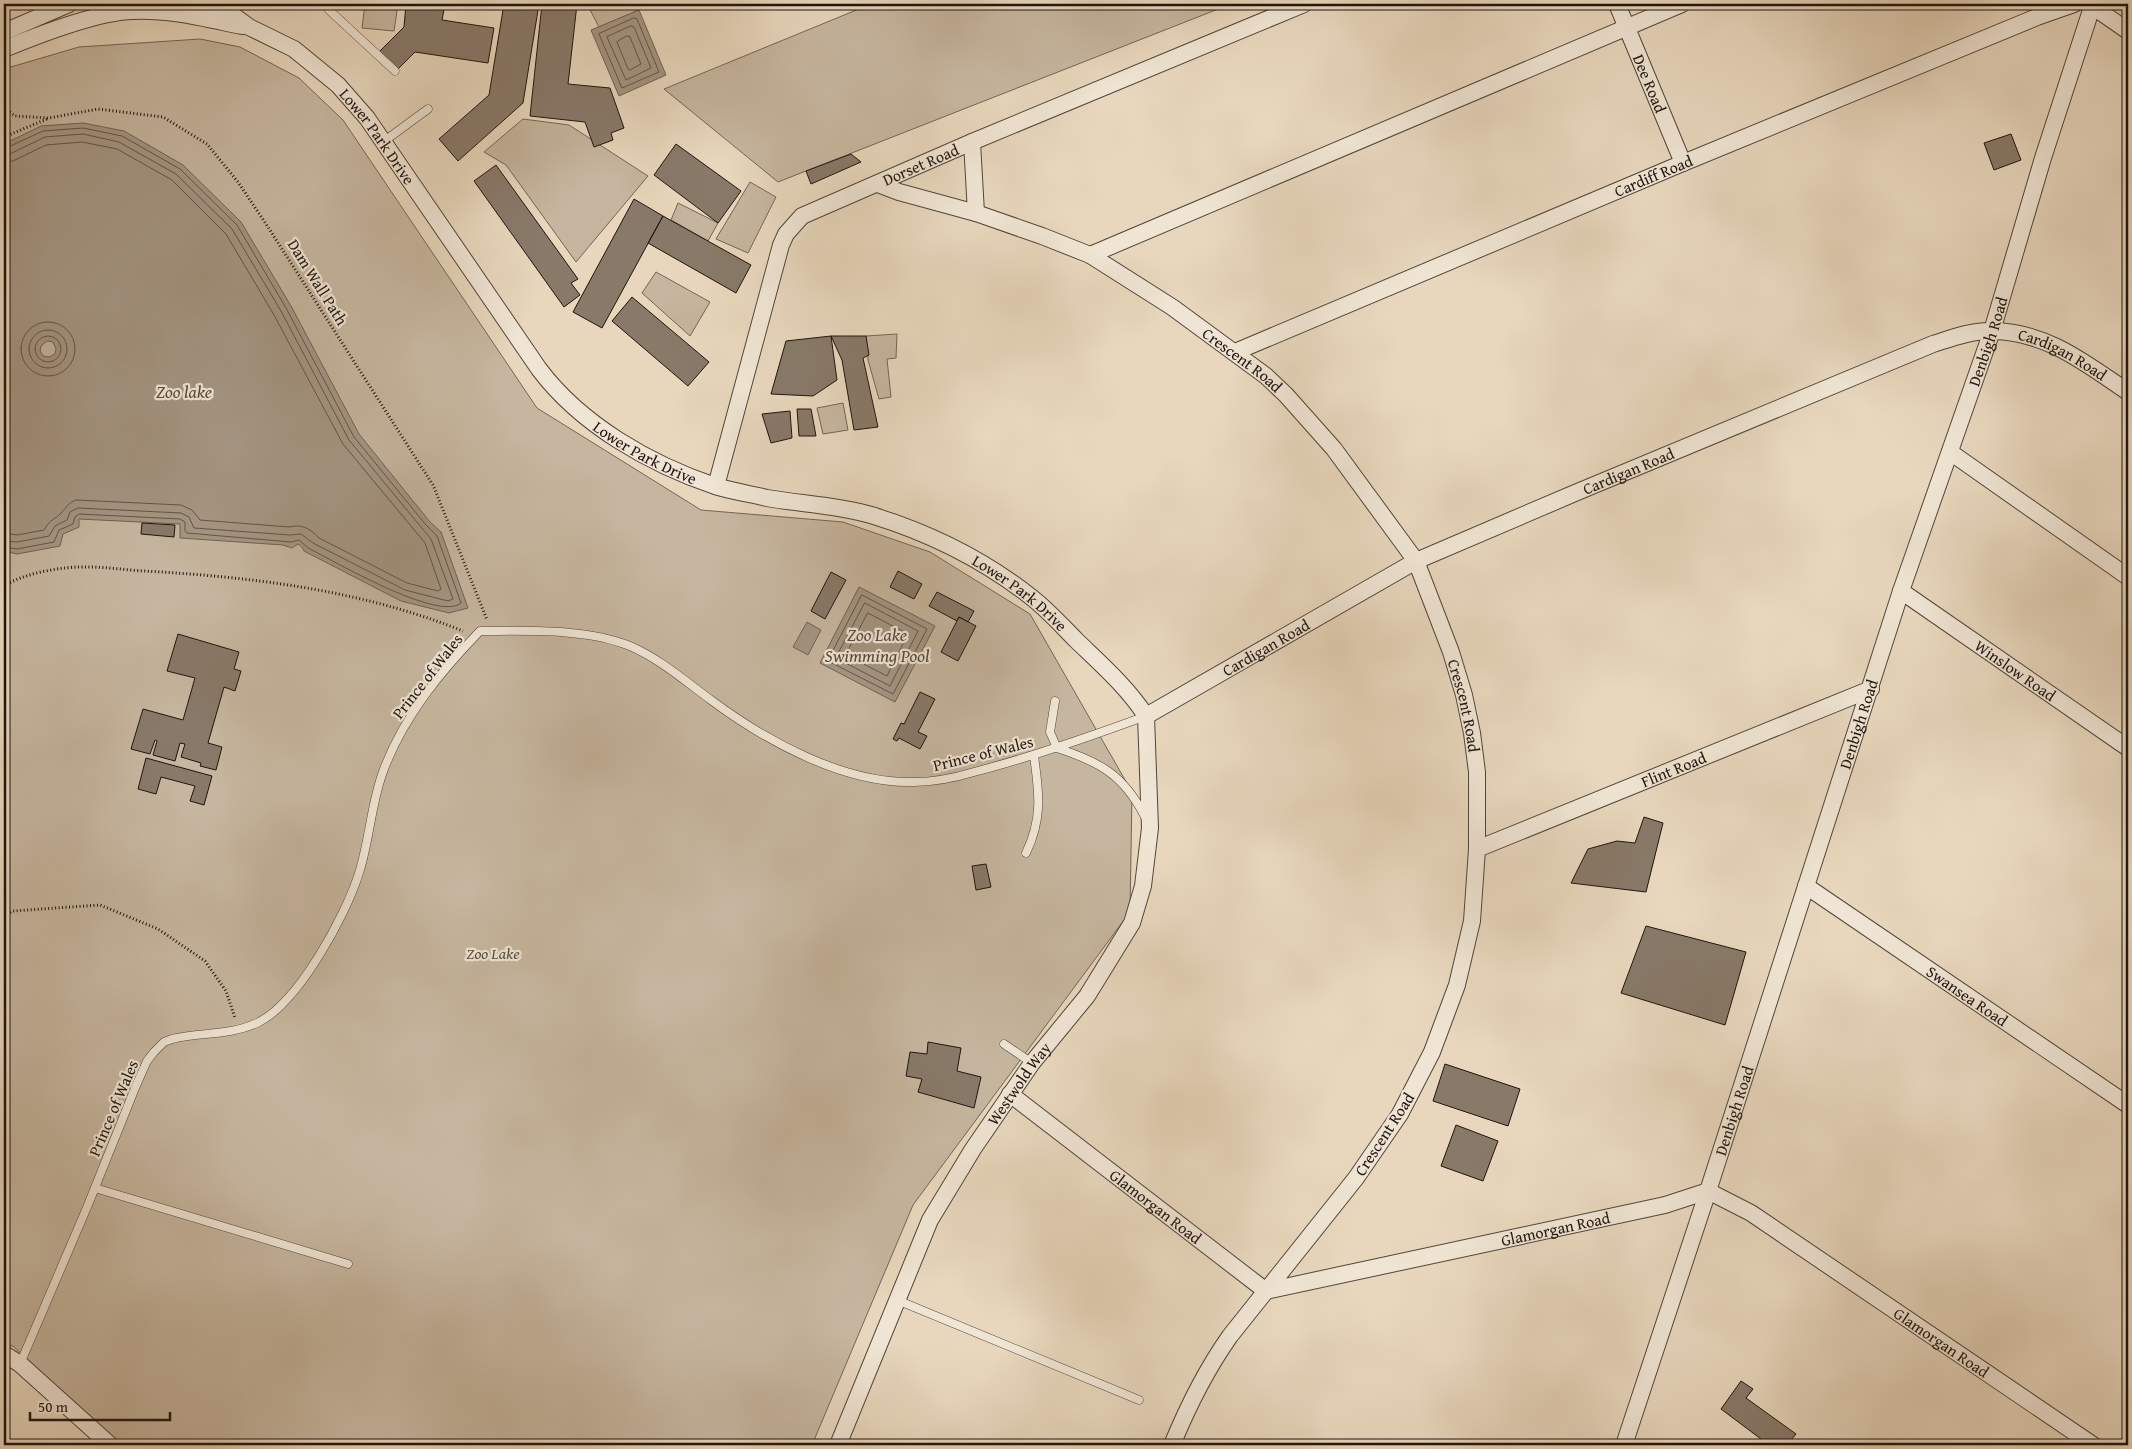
<svg xmlns="http://www.w3.org/2000/svg" width="2132" height="1449" font-family="'Gentium Book Plus',serif">
	<rect width="100%" height="100%" fill="#e8d7bd"/>
	<filter id="stains"><feTurbulence type="fractalNoise" baseFrequency=".004" numOctaves="4"/><feColorMatrix values="0 0 0 0 .2 0 0 0 0 .09 0 0 0 0 .02 0 0 0 .5 -.17"/></filter>
	<radialGradient id="worn" r=".72"><stop offset=".6" stop-color="#630" stop-opacity="0"/><stop offset="1" stop-color="#630" stop-opacity=".3"/></radialGradient>
	<path fill="#c6b69f" stroke="#726556" d="M365 4H398L394 31 362 28Z
		M587 4H635L639 10 599 27Z
		M871 4H1231L778 182 664 89Z
		M200 39 240 47 299 78 343 120 537 408 701 510 843 522 930 552 1030 614 1132 792 1130 912 913 1205 812 1445H120L13 1346 4 1345V69L79 47Z
		M523 119 569 125 648 176 576 262 506 165 484 152Z
		M750 182 776 197 748 253 716 239Z
		M678 203 718 223 708 241 671 220Z
		M656 272 710 302 690 336 642 293Z
		M897 334 896 358 887 359 891 397 879 399 868 360 866 336Z
		M843 403 848 430 823 434 817 408Z"/>
	<path fill="#a49582" stroke="#6f6154" fill-rule="evenodd" d="M639 10 666 75 619 96 591 30Z
		M83 123 124 131 183 165 241 222 291 306 359 434 430 522 441 532 468 608 449 613 401 601 304 551 302 547 298 544 292 548 283 545 180 538V524L79 519V527L63 534 60 546 17 554 4 551V144L41 126ZM47 341 53 342 56 349 55 354 49 357 43 356 40 351 41 346Z
		M859 587 935 626 895 702 820 663Z
		M807 622 821 630 808 655 793 647Z"/>
	<g fill="none" stroke-linecap="round" stroke-linejoin="round">
		<path stroke="#625448" stroke-width="1" d="M634 18 637 19 659 72 622 88 599 34Z
			M631 26 634 27 651 68 626 80 607 37Z
			M627 36 630 37 641 64 630 70 628 69 617 42Z
			M4 149 43 131 83 128 122 136 180 169 237 225 286 308 354 437 426 525 437 536 461 603C438 622 334 561 308 548L299 540 291 542 187 533 185 531V522L180 519 79 514 75 517 73 524 59 530 54 542 17 549 4 547
			M4 155 10 154 45 137 83 134 119 142 176 174 232 229 281 311 349 440 431 539 453 599 448 601 405 590 313 543 301 534 290 535 194 528 189 517 181 513 78 508 70 512 67 520 55 526 49 536 17 542 4 541
			M4 162 13 161 46 145 82 142 117 149 172 180 226 234 274 315 343 444 425 543 441 589 438 591 407 583 319 538C310 528 301 524 289 527L200 520 192 510 181 505 76 500C68 503 67 507 61 513 55 520 51 518 44 530L17 535 4 533
			M21 349a27 27 0 1 1 54 0a27 27 0 1 1-54 0Z
			M29 349a19 19 0 1 1 38 0a19 19 0 1 1-38 0Z
			M35 349a13 13 0 1 1 26 0a13 13 0 1 1-26 0Z
			M862 595 927 629 893 694 828 661Z
			M865 603 918 631 890 686 836 658Z
			M868 613 908 634 887 676 846 655Z"/>
	</g>
	<path fill="#887969" stroke="#1f140e" d="M406 4H445L442 20 494 28 488 63 415 52 396 71 378 53 404 27Z
		M504 4H539L523 103 458 161 439 139 489 95Z
		M542 4H577L568 84 610 88 624 128 611 133 613 140 594 147 585 122 530 116Z
		M2011 134 2021 160 1994 170 1984 143Z
		M676 144 741 191 718 223 654 175Z
		M851 154 861 162 811 184 806 171Z
		M496 165 578 279 571 283 580 295 564 307 474 181Z
		M634 199 663 216 602 328 573 312Z
		M663 216 751 265 736 293 648 243Z
		M632 297 709 362 688 386 612 321Z
		M831 336H866L869 355 863 358 878 427 854 430 842 360Z
		M831 336 837 380 813 396 771 394 786 341Z
		M797 409H811L816 436H799Z
		M790 411 792 438 771 443 762 414Z
		M142 523 175 525 174 537 141 534Z
		M898 571 922 584 914 599 890 587Z
		M831 572 846 580 825 619 811 611Z
		M937 592 974 611 968 622 959 617 957 621 929 606Z
		M959 617 976 626 958 661 941 652Z
		M178 634 239 652 234 669 241 671 235 691 224 687 208 743 222 747 216 770 200 766 201 763 181 757 185 744 180 743 175 761 153 755 157 741 155 740 150 754 131 749 143 709 183 720 195 678 167 671Z
		M920 692 935 699 918 732 927 736 920 749 899 738 897 741 893 739 901 723 904 724Z
		M146 758 212 776 204 805 190 801 195 786 161 777 156 794 138 789Z
		M1644 817 1663 823 1646 892 1571 883 1588 849 1617 841 1635 843Z
		M986 864 991 887 976 890 972 866Z
		M1646 926 1746 952 1725 1025 1621 993Z
		M928 1042 961 1048 957 1071 981 1077 974 1108 918 1092 922 1079 906 1076 910 1052 927 1054Z
		M1445 1064 1520 1089 1508 1126 1433 1101Z
		M1456 1125 1498 1141 1483 1181 1441 1166Z
		M1741 1381 1753 1389 1746 1398 1796 1434 1787 1445H1756L1761 1439 1721 1409Z"/>
	<g fill="none" stroke-linecap="round" stroke-linejoin="round">
		<defs>
			<path id="lane" d="M329 10 395 71
				M383 142 428 109
				M1055 701 1050 732 1057 748C1100 762 1124 775 1145 817
				M1026 853C1043 818 1039 792 1034 756
				M1004 1044 1032 1063
				M95 1188 348 1264
				M897 1300 1139 1400
				M20 1364 88 1205 135 1088 147 1061 154 1052 164 1042 172 1039C200 1032 229 1036 257 1023 298 1004 346 915 359 873 370 839 371 802 384 769 404 716 441 671 480 631 527 631 586 628 630 646 660 659 685 681 711 700 766 741 844 784 914 782 935 782 954 778 974 772 1032 757 1089 737 1146 716"/>
			<g id="street">
				<path id="s1" d="M205 4 230 13 249 27 294 49 338 85 367 118 539 369C581 425 650 464 715 486 732 491 750 494 767 498 801 504 837 505 871 515 930 533 983 559 1031 597 1048 610 1062 626 1077 641 1102 665 1127 687 1146 716"/>
				<path id="s2" d="M1617 4 1683 163"/>
				<path d="M2092 6 2128 31"/>
				<path d="M4 32 69 4"/>
				<path d="M4 49C38 35 97 12 132 11 169 9 207 19 242 26"/>
				<path d="M972 142 976 213"/>
				<path id="s3" d="M878 184 899 192 976 213 1042 236 1090 255 1172 307 1266 376 1286 395 1334 449 1416 561 1451 652 1464 695 1472 733 1477 772V849L1472 921 1457 985 1432 1052 1400 1114 1356 1178 1230 1336C1206 1370 1188 1406 1172 1445"/>
				<path d="M1090 255 1682 4"/>
				<path id="s4" d="M1235 352 1683 163 2037 17 2074 4"/>
				<path d="M1950 452 2128 577"/>
				<path id="s5" d="M716 486 781 245 786 234 802 216 972 142 1304 4"/>
				<path id="s6" d="M1901 591 2128 748"/>
				<path id="s7" d="M1146 716 1416 561 1575 493 1933 344C1952 338 1973 330 1993 331 2047 332 2085 363 2128 392"/>
				<path id="s8" d="M1477 849 1871 689"/>
				<path id="s9" d="M1806 886 2128 1105"/>
				<path id="s10" d="M1010 1094 1266 1291 1665 1205 1708 1191 1751 1213 2093 1445"/>
				<path d="M4 1354 20 1364 110 1445"/>
				<path id="s11" d="M838 1445 930 1220 973 1149 1032 1063 1087 996 1132 923 1143 886 1150 828 1146 716"/>
				<path id="s12" d="M1624 1445 1708 1191 1901 591 1992 331 2043 158 2093 4"/>
			</g>
		</defs>
		<use href="#lane" stroke="#51453a" stroke-width="9"/>
		<use href="#street" stroke="#51453a" stroke-width="18"/>
		<path stroke="#1f140e" stroke-width="3" stroke-dasharray="1 2.5" stroke-linecap="butt" d="M4 108 15 116 49 118 98 109 163 117 207 144 238 182 266 224 433 485 487 620
			M4 137 47 119
			M4 586C24 573 64 566 88 567 106 567 125 570 144 571 253 577 361 590 463 631
			M4 916 13 911 100 905 158 929 205 961 226 991 235 1018"/>
		<use href="#lane" stroke="#f0e5d4" stroke-width="8"/>
		<use href="#street" stroke="#f0e5d4" stroke-width="16"/>
	</g>
	<g text-anchor="middle" dominant-baseline="central" stroke-width="4.5" stroke-linejoin="round" paint-order="stroke">
		<g font-size="16" fill="#1f140e" stroke="#f0e5d4">
			<text stroke="none"><textPath href="#s2" startOffset="86">Dee Road</textPath></text>
			<text stroke="none"><textPath href="#s1" startOffset="222">Lower Park Drive</textPath></text>
			<text stroke="none"><textPath href="#s5" startOffset="415">Dorset Road</textPath></text>
			<text stroke="none"><textPath href="#s4" startOffset="454">Cardiff Road</textPath></text>
			<text transform="translate(318 282) rotate(58)">Dam Wall Path</text>
			<text stroke="none"><textPath href="#s12" startOffset="1162">Denbigh Road</textPath></text>
			<text stroke="none"><textPath href="#s7" startOffset="1008">Cardigan Road</textPath></text>
			<text stroke="none"><textPath href="#s3" startOffset="409">Crescent Road</textPath></text>
			<text stroke="none"><textPath href="#s1" startOffset="642">Lower Park Drive</textPath></text>
			<text stroke="none"><textPath href="#s7" startOffset="542">Cardigan Road</textPath></text>
			<text stroke="none"><textPath href="#s1" startOffset="1048">Lower Park Drive</textPath></text>
			<text stroke="none"><textPath href="#s7" startOffset="138">Cardigan Road</textPath></text>
			<text stroke="none"><textPath href="#s6" startOffset="139">Winslow Road</textPath></text>
			<text transform="translate(427 676) rotate(-52)">Prince of Wales</text>
			<text stroke="none"><textPath href="#s3" startOffset="829">Crescent Road</textPath></text>
			<text stroke="none"><textPath href="#s12" startOffset="758">Denbigh Road</textPath></text>
			<text transform="translate(983 753) rotate(-14)">Prince of Wales</text>
			<text stroke="none"><textPath href="#s8" startOffset="212">Flint Road</textPath></text>
			<text stroke="none"><textPath href="#s9" startOffset="195">Swansea Road</textPath></text>
			<text stroke="none"><textPath href="#s11" startOffset="406">Westwold Way</textPath></text>
			<text transform="translate(113 1108) rotate(-67)">Prince of Wales</text>
			<text stroke="none"><textPath href="#s12" startOffset="352">Denbigh Road</textPath></text>
			<text transform="translate(1384 1134) rotate(-57)">Crescent Road</text>
			<text stroke="none"><textPath href="#s10" startOffset="184">Glamorgan Road</textPath></text>
			<text stroke="none"><textPath href="#s10" startOffset="619">Glamorgan Road</textPath></text>
			<text stroke="none"><textPath href="#s10" startOffset="1055">Glamorgan Road</textPath></text>
		</g>
		<g font-size="16" font-style="italic" fill="#594d41" stroke="#f0e5d4">
			<text x="493" y="953">Zoo Lake</text>
		</g>
		<g font-size="18" font-style="italic" fill="#54483c" stroke="#f0e5d4">
			<text x="184" y="391">Zoo lake</text>
			<text x="877" y="634">Zoo Lake<tspan x="877" dy="21">Swimming Pool</tspan></text>
		</g>
	</g>
	<rect width="2132" height="1449" fill="none" stroke="#e8d7bd" stroke-width="20"/>
	<rect x="5" y="5" width="2122" height="1439" fill="none" stroke="#1f140e" stroke-width="2.5"/>
	<rect x="10" y="10" width="2112" height="1429" fill="none" stroke="#1f140e"/>
	<path d="M30 1412v8h140v-8" fill="none" stroke="#1f140e" stroke-width="2.5"/>
	<text x="38" y="1412" font-size="15" fill="#1f140e" stroke="#f0e5d4" stroke-width="4" paint-order="stroke">50 m</text>
	<rect width="100%" height="100%" filter="url(#stains)"/>
	<rect width="100%" height="100%" fill="url(#worn)"/>
</svg>
